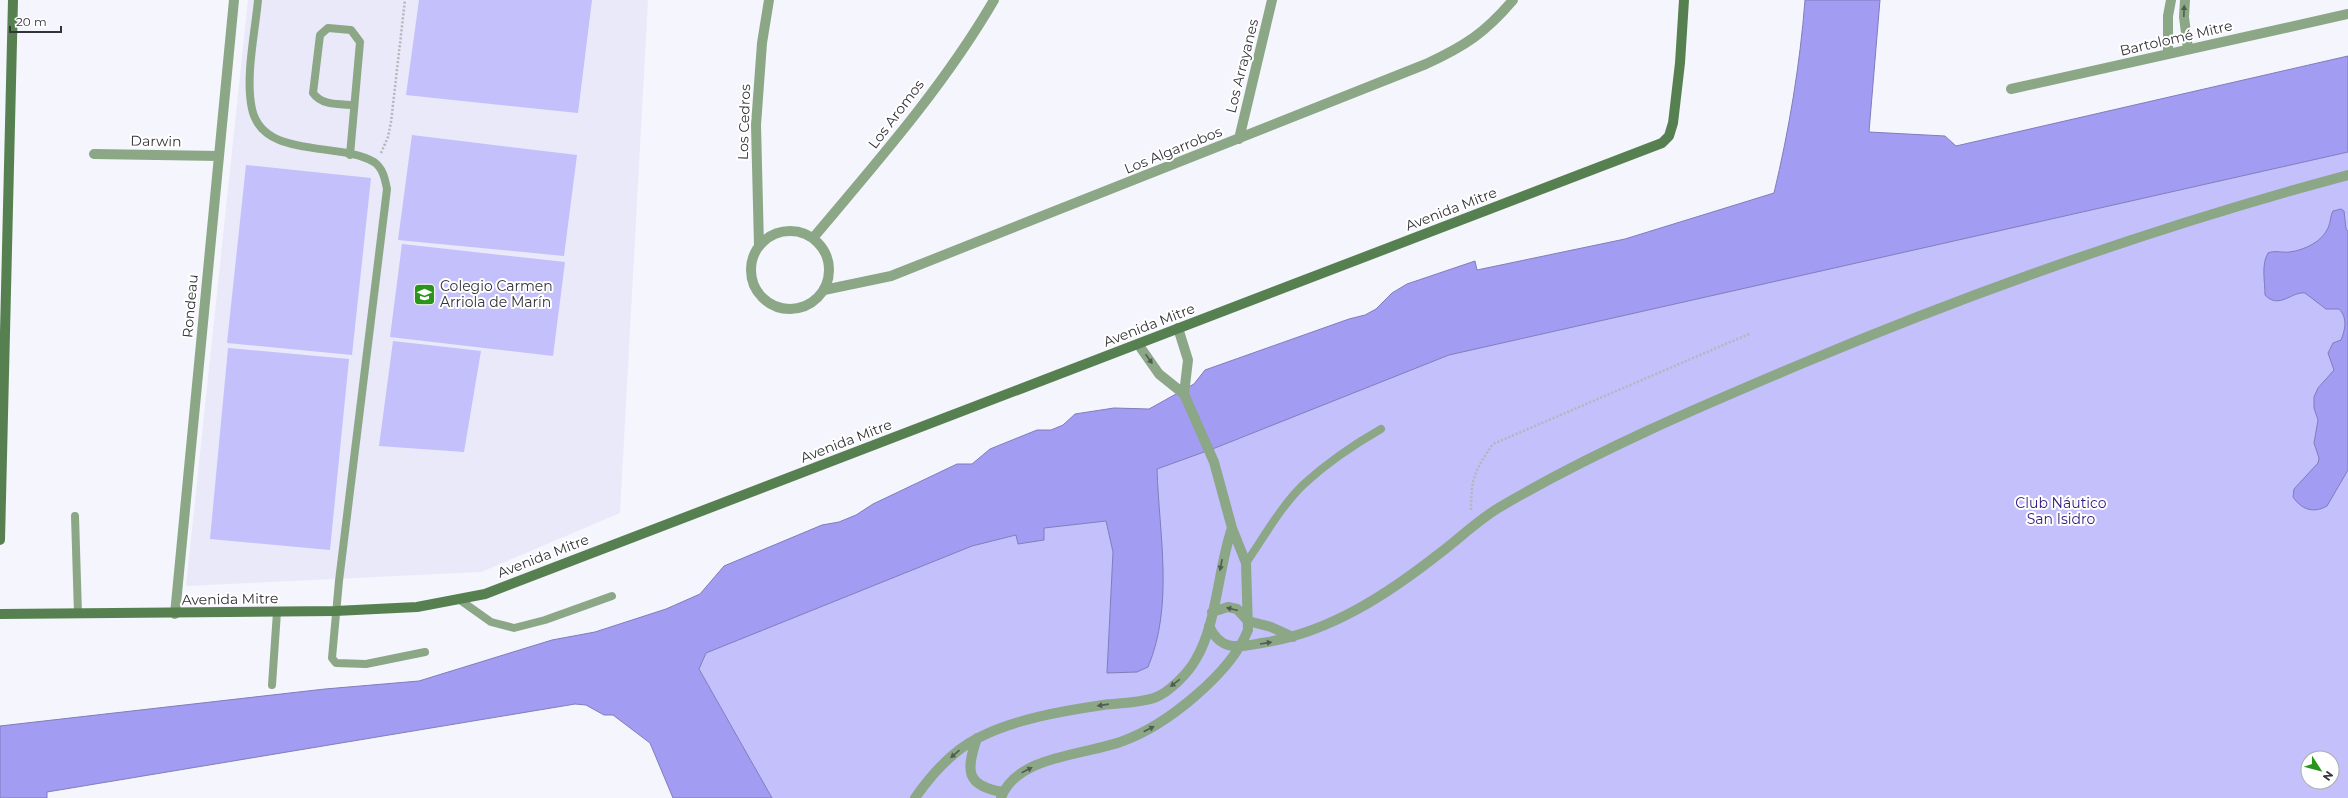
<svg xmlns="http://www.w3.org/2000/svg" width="2348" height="798" font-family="Montserrat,sans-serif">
	<rect width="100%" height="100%" fill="#f5f5fd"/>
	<path fill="#e9e9f9" d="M248 0H648L620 513 481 572 186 586Z"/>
	<path fill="#c3c0fb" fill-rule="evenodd" d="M419 0H592L578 113 406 95Z
		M412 135 577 155 564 256 398 240Z
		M2348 152V798H772L699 669 706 653 972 546 1016 535 1018 544 1044 540V528L1106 521 1113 552 1107 672H1137L1158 510 1157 469 1215 448 1449 355ZM2308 758H2332V782H2308Z
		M246 165 371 178 352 355 227 343Z
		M402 244 565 262 553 356 390 337Z
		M393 341 481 351 464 452 379 446Z
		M228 348 349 359 330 550 210 539Z"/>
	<path fill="#a29cf3" stroke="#817cbb" d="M1805 0H1880L1869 132 1945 136 1956 146 2348 56V152L1449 355 1215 448 1157 469C1159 534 1174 605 1148 667L1137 672 1107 673 1113 552 1106 521 1044 528V540L1018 544 1016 535 972 546 706 653 699 669 772 798H673L650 743 613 715H604L586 705 575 704 47 792V798H0V726L325 689 419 681 552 640 595 632 666 609 700 594 724 566 822 525 839 522 856 515 873 504 957 464H972L990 449 1037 430H1051L1063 425 1075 414 1114 408 1149 409 1194 384 1205 370 1349 319 1365 315 1376 309 1392 293 1407 284 1475 261 1477 270 1625 239 1774 193C1789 130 1800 65 1805 0Z
		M2341 209 2344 211 2346 229 2348 231V470L2327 506C2313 514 2301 509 2293 497L2294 489 2318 463 2319 458 2314 443 2318 420 2314 408V397L2318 388 2334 370 2328 353 2333 343 2341 340C2345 330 2348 318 2339 309H2326L2305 293C2292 291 2279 310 2265 295 2265 281 2261 265 2268 253 2275 250 2282 253 2290 252 2304 250 2322 242 2328 228 2331 222 2330 216 2333 211Z"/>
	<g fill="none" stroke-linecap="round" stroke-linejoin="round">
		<path stroke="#b5b5bc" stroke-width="2.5" stroke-dasharray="2 2" stroke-linecap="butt" d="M381 153 388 137 391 122 405 0
			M1471 510C1471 478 1475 470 1493 444L1749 334"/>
		<path stroke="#8ba786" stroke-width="8" d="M258 0C255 33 245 77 252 109 263 160 340 141 374 162 383 168 385 179 387 189L339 581 332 658 336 663 366 664 425 652
			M350 155 360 42 351 30 328 28 320 35 313 93C322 106 340 104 354 105
			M75 516 78 614
			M1246 563C1264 537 1281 506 1304 484 1328 462 1353 445 1381 429
			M460 600 491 622 514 628 545 620 612 596
			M272 685 277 612"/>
		<path stroke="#8ba786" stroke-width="10" d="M2185 0 2184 17 2188 49
			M2168 54V16L2171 0
			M2011 89 2348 14
			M1239 139 1272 0
			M94 154 219 156
			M751 270a39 39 0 1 1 78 0a39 39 0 1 1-78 0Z
			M813 238C877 162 944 86 994 0
			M759 246 756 125 762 43 769 0
			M824 290 891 276 1426 64C1465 46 1485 33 1513 0
			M1138 344 1159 374 1184 394
			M1212 612 1228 607 1237 609 1248 621 1271 627 1293 637
			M175 614 234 0
			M1209 626C1221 652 1238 647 1262 643 1329 633 1388 594 1440 553 1460 538 1478 520 1500 507 1595 451 1699 407 1801 364 1980 289 2161 225 2348 175
			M977 738C966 770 965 786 1003 792
			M915 798C931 775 952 751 978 738 1015 719 1062 711 1103 705 1120 703 1139 703 1154 698 1169 693 1189 672 1196 659 1217 624 1218 568 1232 528
			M1001 798C1016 755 1087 755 1123 741 1167 725 1231 673 1248 630L1246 563 1232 528 1214 462 1184 394 1188 360 1178 328"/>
		<path stroke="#578050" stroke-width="10" d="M0 540 13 0
			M0 614 335 611 417 607 485 594 1662 143 1669 136 1673 123 1680 63 1684 0"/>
	</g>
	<defs><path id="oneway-solid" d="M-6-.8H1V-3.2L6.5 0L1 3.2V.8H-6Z"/></defs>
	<g fill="#525c53">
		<use href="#oneway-solid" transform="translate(2184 11) rotate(-88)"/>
		<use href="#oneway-solid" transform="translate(1149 359) rotate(55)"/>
		<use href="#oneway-solid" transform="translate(1221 565) rotate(101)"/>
		<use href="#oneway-solid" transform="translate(1232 609) rotate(-166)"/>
		<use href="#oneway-solid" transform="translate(1266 643) rotate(-9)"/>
		<use href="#oneway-solid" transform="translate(1175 683) rotate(142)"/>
		<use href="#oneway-solid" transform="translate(1103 705) rotate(172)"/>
		<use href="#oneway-solid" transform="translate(1149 729) rotate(-27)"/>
		<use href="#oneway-solid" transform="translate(955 754) rotate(139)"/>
		<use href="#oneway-solid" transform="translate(1027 770) rotate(-27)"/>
	</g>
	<defs>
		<symbol id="school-square" viewBox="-11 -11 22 22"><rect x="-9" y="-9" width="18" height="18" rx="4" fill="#2b941a" stroke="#fff"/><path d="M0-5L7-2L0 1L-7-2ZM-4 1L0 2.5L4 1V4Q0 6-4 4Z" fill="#fff"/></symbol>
	</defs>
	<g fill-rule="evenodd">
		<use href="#school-square" x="412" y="282" width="25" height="25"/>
	</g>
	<g text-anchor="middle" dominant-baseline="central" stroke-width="4" stroke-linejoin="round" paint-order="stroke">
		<g font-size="14" fill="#333338" stroke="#fff">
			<text transform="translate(2176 38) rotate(-13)">Bartolomé Mitre</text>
			<text transform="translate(1242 66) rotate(-76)">Los Arrayanes</text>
			<text transform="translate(896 114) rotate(-53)">Los Aromos</text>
			<text transform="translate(744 122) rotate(-88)">Los Cedros</text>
			<text transform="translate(156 141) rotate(1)">Darwin</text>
			<text transform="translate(1173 150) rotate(-22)">Los Algarrobos</text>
			<text transform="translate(1451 209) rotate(-21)">Avenida Mitre</text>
			<text transform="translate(190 306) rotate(-85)">Rondeau</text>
			<text transform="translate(1149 325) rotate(-21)">Avenida Mitre</text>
			<text transform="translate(846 441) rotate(-21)">Avenida Mitre</text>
			<text transform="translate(543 556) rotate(-21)">Avenida Mitre</text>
			<text transform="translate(230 599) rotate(-1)">Avenida Mitre</text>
		</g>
		<g font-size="14" fill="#333338" stroke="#fff" text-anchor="start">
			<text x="440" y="286">Colegio Carmen<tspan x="440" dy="16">Arriola de Marín</tspan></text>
		</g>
		<g font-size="14" fill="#34197d" stroke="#fff">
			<text x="2061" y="503">Club Náutico<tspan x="2061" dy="16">San Isidro</tspan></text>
		</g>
	</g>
	<g transform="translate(2320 770) rotate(126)"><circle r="19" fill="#ffffff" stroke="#adadaf"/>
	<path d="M0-3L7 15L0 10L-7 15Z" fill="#2b941a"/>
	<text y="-6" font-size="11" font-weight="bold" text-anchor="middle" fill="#333338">N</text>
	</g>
	<path d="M10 26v6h51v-6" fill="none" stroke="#333338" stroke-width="2"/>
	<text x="16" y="26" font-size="12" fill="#333338" stroke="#ffffff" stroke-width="3" paint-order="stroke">20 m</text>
</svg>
